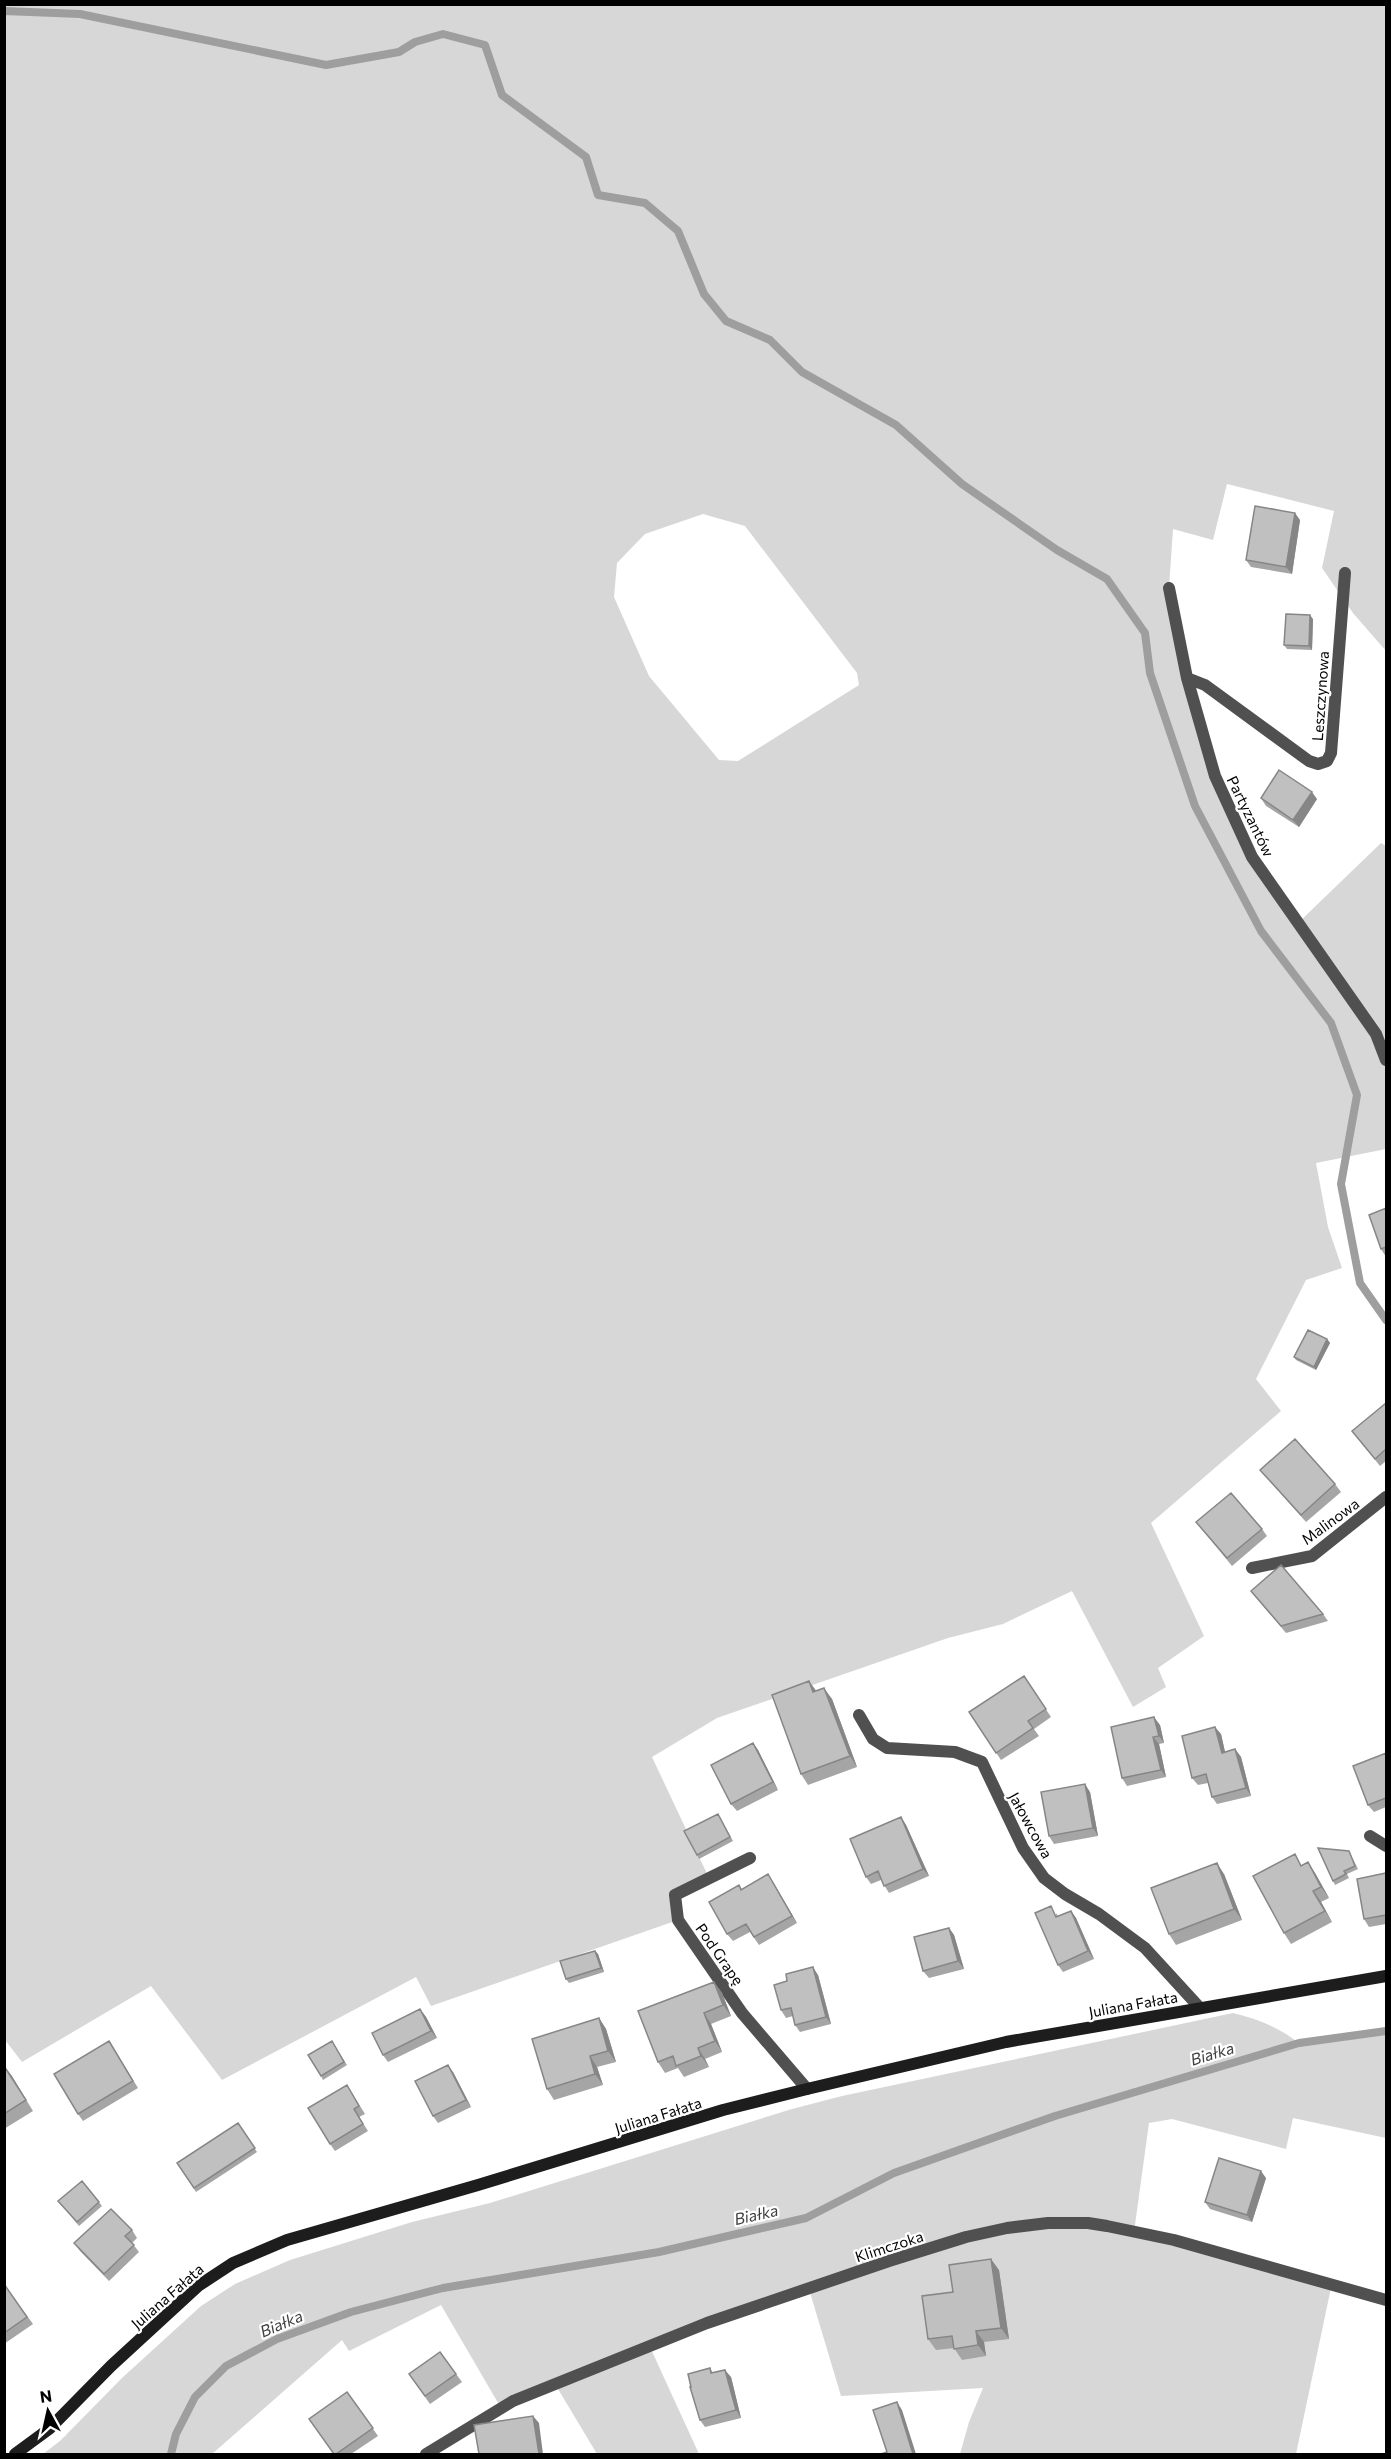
<svg xmlns="http://www.w3.org/2000/svg" width="1391" height="2459" font-family="Commissioner,sans-serif">
	<rect width="100%" height="100%" fill="#fff"/>
	<path fill="#d7d7d7" fill-rule="evenodd" d="M5 5H1386V651L1353 613 1322 568 1334 511 1227 484 1213 540 1173 529 1169 588 1215 776 1252 857 1298 923 1381 843 1386 846V1149L1316 1163 1328 1227 1342 1268 1306 1280 1256 1379 1281 1411 1151 1523 1204 1636 1158 1668 1166 1687 1133 1707 1072 1591 1003 1624 948 1638 717 1718 652 1757 709 1878 675 1895 678 1920 431 2006 416 1977 222 2080 151 1986 22 2062 5 2040ZM703 514 745 526 857 673 859 685 738 761 719 760 649 676 614 597 617 563 645 534Z
		M1233 2013C1258 2019 1278 2027 1299 2043L1386 2031V2138L1293 2118 1286 2149 1172 2119 1149 2123 1134 2232 1332 2283 1296 2454H960L969 2422 983 2388 841 2396 809 2289 650 2347 699 2454H597L555 2384 501 2408 441 2305 349 2351 342 2340 212 2454H43L60 2441 122 2378 201 2306 235 2284 290 2260 412 2222 490 2203 792 2109 842 2096Z"/>
	<g fill="none" stroke-linecap="round" stroke-linejoin="round">
		<path stroke="#9e9e9e" stroke-width="8" d="M4 11 80 14 326 65 399 52 415 42 443 34 485 45 502 95 586 157 598 195 645 203 678 231 704 294 726 321 770 340 802 372 896 425 962 484 1057 550 1107 579 1145 633 1150 673 1195 806 1261 931 1331 1023 1357 1095 1341 1184 1360 1283 1386 1320
			M171 2454 176 2434 195 2397 226 2366 277 2339 351 2312 443 2288 659 2252 806 2218 894 2173 1055 2116 1299 2043 1386 2031"/>
		<path stroke="#505050" stroke-width="12" d="M1169 588 1187 678 1215 776 1252 857 1376 1034 1386 1060
			M1187 678 1205 685 1309 761 1318 764 1327 761 1331 753 1345 573
			M1252 1568 1312 1556 1386 1497
			M859 1715 873 1739 887 1748 955 1752 982 1762 1023 1848 1044 1878 1065 1894 1099 1914 1145 1948 1200 2008
			M1370 1836 1386 1846
			M750 1858 675 1895 678 1920 742 2013 807 2089"/>
		<path stroke="#505050" stroke-width="12" d="M426 2454 513 2401 707 2323 889 2261 966 2237 1007 2228 1048 2223H1088L1107 2226 1174 2240 1386 2300"/>
		<path stroke="#1d1d1d" stroke-width="12" d="M15 2454 49 2429 111 2366 198 2286 233 2263 287 2240 478 2185 723 2110 807 2089 1006 2042 1386 1976"/>
	</g>
	<path fill="#a5a5a5" d="M1300 520 1292 574 1251 567 1246 560Z
		M1313 619 1312 650 1287 649 1284 645Z
		M1261 798 1317 799 1299 827 1266 806Z
		M1386 1208V1257L1381 1249Z
		M1327 1339 1330 1343 1316 1370 1296 1360 1294 1357Z
		M1386 1403V1461L1380 1466 1352 1431Z
		M1260 1470 1335 1484 1341 1492 1306 1522 1266 1477Z
		M1196 1522 1262 1529 1267 1536 1232 1566Z
		M1251 1591 1323 1614 1328 1621 1286 1633Z
		M1024 1676 1051 1717 1034 1729 1039 1736 1001 1760 969 1712Z
		M816 1691 832 1699 857 1767 808 1785 801 1774Z
		M1160 1725 1164 1743 1159 1744 1166 1777 1127 1786 1122 1778Z
		M1221 1734 1225 1752 1235 1749 1241 1757 1251 1796 1217 1804 1212 1797 1208 1783 1198 1785 1192 1778Z
		M753 1743 758 1750 778 1790 737 1811 731 1804Z
		M1386 1753V1807L1374 1812 1368 1805Z
		M1090 1792 1098 1836 1054 1844 1049 1836Z
		M720 1817 733 1841 699 1859 697 1855Z
		M901 1817 906 1825 929 1876 889 1893 881 1880 871 1884 866 1877Z
		M1351 1855 1358 1869 1347 1874 1349 1878 1335 1885 1333 1881Z
		M1308 1862 1315 1873 1329 1898 1321 1902 1332 1922 1291 1944 1284 1933 1302 1865Z
		M1386 1873V1924L1369 1927 1364 1919Z
		M1224 1874 1242 1920 1176 1945 1169 1934Z
		M773 1882 797 1923 759 1945 750 1932 733 1941 727 1934 739 1885 742 1889Z
		M1071 1911 1076 1918 1094 1959 1063 1972 1058 1965 1056 1913 1058 1916Z
		M949 1928 954 1935 964 1969 929 1978 923 1971Z
		M595 1951 598 1954 604 1972 569 1983 566 1979Z
		M818 1975 831 2024 800 2032 795 2025 793 2016 786 2018 781 2010Z
		M714 1982 722 1993 731 2016 711 2024 722 2052 705 2059 709 2067 684 2077 678 2068 665 2073 658 2062Z
		M420 2009 426 2017 437 2038 388 2062 383 2055Z
		M599 2018 606 2029 616 2062 597 2067 603 2085 554 2100 547 2089Z
		M109 2041 138 2088 83 2121 78 2114Z
		M332 2041 347 2065 323 2080 321 2076Z
		M4 2066 33 2111 4 2129Z
		M453 2072 471 2107 438 2123 433 2116Z
		M352 2093 365 2114 359 2117 368 2131 335 2151 330 2144Z
		M238 2123 257 2152 196 2192 177 2163Z
		M1266 2178 1252 2222 1210 2209 1205 2202Z
		M82 2181 102 2206 79 2226 61 2204Z
		M132 2230 137 2238 132 2243 139 2252 109 2281 80 2251 74 2243Z
		M999 2270 1009 2339 984 2342 986 2356 962 2360 954 2348 936 2350 928 2339 953 2292Z
		M4 2284 33 2324 4 2344Z
		M440 2352 462 2382 430 2404 409 2374Z
		M710 2368 713 2373 731 2377 741 2418 705 2427 700 2420 691 2387Z
		M347 2392 378 2436 351 2454H334Z"/>
	<path fill="#868686" d="M1295 513 1300 520 1292 574 1286 567Z
		M1310 615 1313 619 1312 650 1309 646Z
		M1312 792 1317 799 1299 827 1293 820Z
		M1327 1339 1330 1343 1316 1370 1314 1367Z
		M809 1681 817 1692H813Z
		M824 1688 832 1699 857 1767 850 1756Z
		M1154 1717 1160 1725 1164 1743 1159 1736Z
		M1215 1727 1221 1734 1227 1761 1222 1753Z
		M1153 1737 1159 1744 1166 1777 1161 1770Z
		M753 1743 758 1750 778 1790 773 1782Z
		M1235 1749 1241 1757 1251 1796 1246 1788Z
		M1085 1784 1090 1792 1098 1836 1093 1828Z
		M901 1817 906 1825 929 1876 923 1869Z
		M1308 1862 1315 1873 1329 1898 1321 1887Z
		M1217 1863 1224 1874 1242 1920 1234 1909Z
		M768 1874 773 1882 797 1923 792 1916Z
		M1313 1891 1321 1902 1332 1922 1325 1911Z
		M1071 1911 1076 1918 1094 1959 1088 1951Z
		M949 1928 954 1935 964 1969 958 1961Z
		M595 1951 598 1954 604 1972 601 1968Z
		M813 1967 818 1975 831 2024 826 2017Z
		M714 1982 722 1993 731 2016 723 2005Z
		M420 2009 426 2017 437 2038 431 2031Z
		M704 2013 711 2024 722 2052 715 2041Z
		M599 2018 606 2029 616 2062 608 2051Z
		M698 2048 705 2059 709 2067 701 2056Z
		M590 2056 597 2067 603 2085 595 2074Z
		M448 2065 453 2072 471 2107 466 2100Z
		M4 2066 12 2076 33 2111 26 2100Z
		M1261 2171 1266 2178 1252 2222 1247 2215Z
		M991 2259 999 2270 1009 2339 1001 2328Z
		M976 2331 984 2342 986 2356 978 2345Z
		M725 2370 731 2377 741 2418 736 2410Z
		M897 2402 902 2410 916 2454H913Z
		M533 2416 539 2423 543 2454H539Z"/>
	<path fill="#c0c0c0" stroke="#868686" stroke-width="1.5" d="M1255 506 1295 513 1286 567 1246 560Z
		M1286 614 1310 615 1309 646 1284 645Z
		M1279 770 1312 792 1293 820 1261 798Z
		M1386 1208V1247L1381 1249 1369 1215Z
		M1308 1330 1327 1339 1314 1367 1294 1357Z
		M1386 1403V1449L1375 1459 1352 1431Z
		M1295 1439 1335 1484 1301 1515 1260 1470Z
		M1231 1493 1262 1529 1227 1558 1196 1522Z
		M1281 1565 1323 1614 1281 1626 1251 1591Z
		M1024 1676 1046 1709 1028 1721 1033 1728 996 1753 969 1712Z
		M809 1681 813 1692 824 1688 850 1756 801 1774 772 1695Z
		M1154 1717 1159 1736 1153 1737 1161 1770 1122 1778 1111 1727Z
		M1215 1727 1222 1753 1235 1749 1246 1788 1212 1797 1206 1774 1192 1778 1182 1736Z
		M753 1743 773 1782 731 1804 711 1765Z
		M1386 1753V1798L1368 1805 1353 1766Z
		M1085 1784 1093 1828 1049 1836 1041 1792Z
		M718 1814 730 1837 697 1855 684 1831Z
		M901 1817 923 1869 884 1886 878 1871 866 1877 850 1839Z
		M1318 1848 1349 1851 1355 1866 1344 1871 1346 1874 1333 1881Z
		M1295 1854 1301 1866 1308 1862 1321 1887 1313 1891 1325 1911 1284 1933 1253 1876Z
		M1217 1863 1234 1909 1169 1934 1151 1888Z
		M1386 1873V1915L1364 1919 1357 1879Z
		M768 1874 792 1916 754 1937 746 1924 727 1934 709 1902 739 1885 741 1890Z
		M1051 1906 1056 1917 1071 1911 1088 1951 1058 1965 1035 1913Z
		M949 1928 958 1961 923 1971 914 1937Z
		M595 1951 601 1968 566 1979 560 1961Z
		M813 1967 826 2017 795 2025 791 2008 781 2010 774 1985 787 1981 786 1974Z
		M714 1982 723 2005 704 2013 715 2041 698 2048 701 2056 676 2066 673 2056 658 2062 638 2011Z
		M420 2009 431 2031 383 2055 372 2033Z
		M599 2018 608 2051 590 2056 595 2074 547 2089 532 2039Z
		M109 2041 133 2081 78 2114 54 2074Z
		M332 2041 344 2062 321 2076 308 2055Z
		M448 2065 466 2100 433 2116 415 2081Z
		M4 2066 26 2100 4 2114Z
		M347 2085 359 2106 354 2109 363 2124 330 2144 308 2108Z
		M238 2123 255 2148 194 2188 177 2163Z
		M1219 2158 1261 2171 1247 2215 1205 2202Z
		M82 2181 99 2202 77 2222 58 2201Z
		M111 2209 132 2230 125 2236 134 2245 104 2274 74 2243Z
		M991 2259 1001 2328 976 2331 978 2345 954 2349 952 2336 928 2339 922 2296 953 2292 949 2265Z
		M4 2284 27 2317 4 2333Z
		M440 2352 456 2374 425 2396 409 2374Z
		M710 2368 711 2373 725 2370 736 2410 700 2420 690 2387H691L688 2374Z
		M347 2392 373 2428 336 2454H334L309 2419Z
		M897 2402 913 2454H881L887 2452 873 2410Z
		M533 2416 539 2454H479L474 2425Z"/>
	<g text-anchor="middle" dominant-baseline="central" stroke-width="4.5" stroke-linejoin="round" paint-order="stroke">
		<g font-size="15" fill="#000" stroke="#fff">
			<text transform="translate(1320 696) rotate(-86)">Leszczynowa</text>
			<text transform="translate(1251 816) rotate(64)">Partyzantów</text>
			<text transform="translate(1330 1521) rotate(-36)">Malinowa</text>
			<text transform="translate(1031 1825) rotate(61)">Jałowcowa</text>
			<text transform="translate(720 1954) rotate(55)">Pod Grapę</text>
			<text transform="translate(1133 2004) rotate(-10)">Juliana Fałata</text>
			<text transform="translate(658 2115) rotate(-17)">Juliana Fałata</text>
			<text transform="translate(889 2246) rotate(-18)">Klimczoka</text>
			<text transform="translate(167 2296) rotate(-41)">Juliana Fałata</text>
		</g>
		<g font-size="16" font-style="italic" fill="#3f3f3f" stroke="#fff">
			<text transform="translate(1212 2053) rotate(-17)">Białka</text>
			<text transform="translate(756 2214) rotate(-13)">Białka</text>
			<text transform="translate(281 2323) rotate(-23)">Białka</text>
		</g>
	</g>
	<rect width="1391" height="2459" fill="none" stroke="#000000" stroke-width="12"/>
	<g transform="translate(48 2411) rotate(352)" stroke="#ffffff" stroke-width="4.5" paint-order="stroke">
	<path d="M0-4.5L10 22L0 15L-10 22Z" fill="#000000"/>
	<text y="-9" font-size="16" font-weight="bold" text-anchor="middle" fill="#000000">N</text>
	</g>
</svg>
